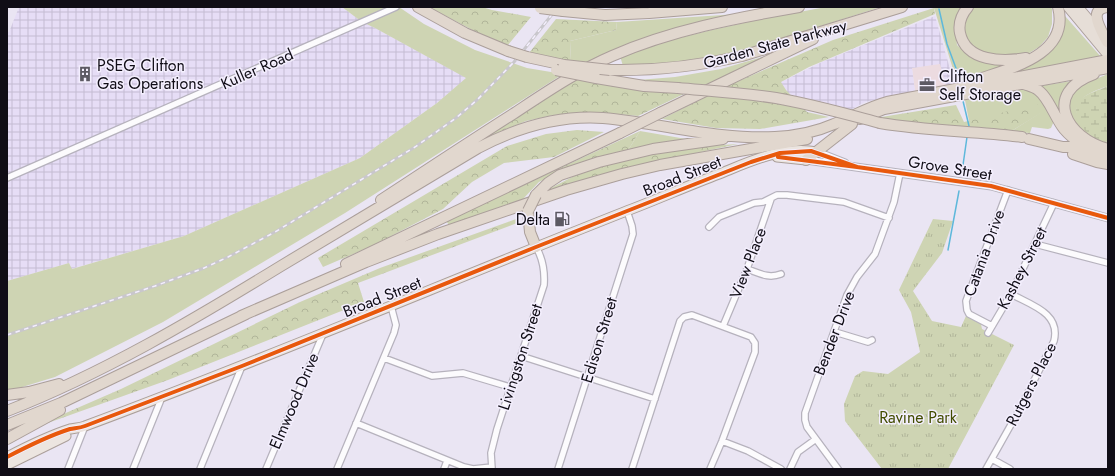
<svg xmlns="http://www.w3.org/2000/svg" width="1115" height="476" font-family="Jost,sans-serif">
	<defs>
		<pattern id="industrial-grid" width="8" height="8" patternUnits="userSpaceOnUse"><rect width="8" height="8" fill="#e6ddf6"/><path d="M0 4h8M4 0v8" fill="none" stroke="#c4bcd2"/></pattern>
		<pattern id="forest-crowns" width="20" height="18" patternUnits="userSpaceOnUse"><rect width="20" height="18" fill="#ced4b3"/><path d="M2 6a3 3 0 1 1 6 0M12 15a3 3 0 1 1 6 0" fill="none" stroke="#b0b599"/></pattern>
		<pattern id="wetland-marsh" width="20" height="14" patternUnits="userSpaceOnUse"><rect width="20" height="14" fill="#ced4b3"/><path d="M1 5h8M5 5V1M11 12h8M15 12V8" fill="none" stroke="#b0b599"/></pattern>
		<pattern id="park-tufts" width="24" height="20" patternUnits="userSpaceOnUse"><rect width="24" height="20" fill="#ced4b3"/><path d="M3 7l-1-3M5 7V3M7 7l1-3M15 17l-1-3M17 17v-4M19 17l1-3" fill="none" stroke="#b0b599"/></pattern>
	</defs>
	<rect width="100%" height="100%" fill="#eae5f3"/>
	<path fill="#ecdbe0" d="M940 63 946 85 915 92 912 68Z"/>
	<path fill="url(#industrial-grid)" d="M19 7H342L362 22 375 28 467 78 437 103 360 158 184 236 71 269 69 263 7 281V32H9Z
		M935 16 954 83 946 85 940 64 912 68 915 92 865 102 850 110 765 90 822 62Z"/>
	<path fill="#ced4b3" d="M342 7H399L424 24 475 50 527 68 563 74 345 213 163 322 55 377 19 388 7 397V281L69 263 72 269 184 236 360 158 437 103 466 78 375 28 362 22Z
		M826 7H881L741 51 702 60 676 63 623 66 620 56C687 33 756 20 826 7Z
		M939 7H965L955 20 957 45 971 58 1009 66 957 82 934 8Z
		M972 7H1051L1052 9V24L1048 37 1039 47 1026 55H984L971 48 964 35 963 20Z
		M738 14 587 63 571 61 570 41 616 30 617 22Z
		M1065 16 1102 58 991 79C1024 66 1063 59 1065 16Z
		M769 55 702 87 638 80 675 77 721 69Z
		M1108 74V86C1095 91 1078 95 1076 112L1096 139 1108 142V145L1103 144 1080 131 1068 110 1073 91 1088 82Z
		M1072 81 1060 97 1061 121 1040 86Z
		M1022 87 1037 92 1054 121 1051 128 1048 129 1032 127 1030 133 1010 132 1040 113 969 121 965 100Z
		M640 131 692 140 627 152Z"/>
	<path fill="url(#forest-crowns)" d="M429 7H482L492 10 531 17 508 45 478 33Z
		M934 8 935 14 809 67 781 82 786 90 807 112 829 117 760 129 716 128 662 119 727 86 833 40Z
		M556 19 617 22 616 30 570 41 571 61 529 53Z
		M575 78 686 93 638 116 596 112 554 115 526 121 487 137 486 136Z
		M1037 104 1041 113 1010 132 954 128 875 118 956 105 964 122Z
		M577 130 604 132 554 157 504 163 472 182 443 209 372 246 323 267 318 258 507 146 546 134Z
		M640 131 627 152 559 172 539 182 523 199 449 225 446 221Z
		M738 144 673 158 541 193 580 173 639 156 689 147Z
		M516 219 517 223 358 283 364 302 168 380 45 424 7 443 29 429 121 389 300 302 380 268Z"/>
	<path fill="url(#wetland-marsh)" d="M1108 86V142C1104 141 1099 141 1096 139 1083 132 1069 114 1080 100 1087 93 1099 90 1108 86Z"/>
	<path fill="url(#park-tufts)" d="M933 219 953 221 942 253 913 291 932 321 961 327 966 316 981 324 982 329 1014 345 948 469H882L845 421 844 404 855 376 863 371 888 374 920 352 911 312 899 290Z"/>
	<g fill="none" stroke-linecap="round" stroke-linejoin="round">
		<path stroke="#5eb8db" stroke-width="1.5" d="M939 9 947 44 960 79
			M963 101 969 126
			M962 172 967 137
			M948 250 959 191"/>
		<defs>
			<path id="minor" d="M7 178 396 7
				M709 227 719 217 754 203 763 202 777 195H787L844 202 889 218
				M1035 244 1108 263
				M747 269C759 273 768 279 781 274
				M723 326 747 269 771 199
				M992 326 969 314 967 310 966 301 1008 190
				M835 332 868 342 872 340
				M988 333 1011 294 1054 203
				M521 356 655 399
				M384 358 432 376 463 373 510 387
				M356 423 464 467 473 469 492 467
				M722 441 748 451 781 469
				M992 459 1010 469
				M68 469 85 426
				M133 469 162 397
				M200 469 242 366
				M266 469 323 334
				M337 469 394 333 396 325 391 306
				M444 469 447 461
				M492 469 491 453 497 429 544 285C545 270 543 259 536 247
				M558 469 633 234 632 226 627 211
				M632 469 680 321 684 317 692 315 751 337 755 343V352L722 441 710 469
				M790 469 798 452 816 439
				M838 469 807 427 805 420V413L847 295 857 277 875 254 894 202 900 173
				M986 469 1017 414 1054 341C1061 313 1031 305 1011 294"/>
			<path id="tertiary" d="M817 152 845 163
				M806 160 991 186 1108 218"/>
			<path id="primary" d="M777 157 806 160
				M7 457C28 446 48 436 70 429 75 428 80 428 85 426 266 359 444 283 624 212 656 200 687 186 719 174 749 162 784 145 817 152
				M7 465 66 436"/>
			<path id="trunk" d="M1068 7 1108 55
				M1078 7 1101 34"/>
			<path id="motorway" d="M418 7 465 33 508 51
				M968 7C962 14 958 23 960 33 966 62 1003 62 1026 58
				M563 11 605 15 649 13 722 7
				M1107 42C1102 31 1086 9 1108 7
				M527 57 564 65
				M610 70C655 71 698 66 742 56L902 7
				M1094 74C1042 93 1066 138 1108 149
				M596 78 644 86 678 88
				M982 78C1015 67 1070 53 1058 7
				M1024 84C1029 86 1034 87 1038 90 1049 98 1055 118 1064 129 1075 142 1092 151 1108 157
				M660 113 813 39
				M860 119 884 109 1108 68
				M880 123C927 131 975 131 1022 137
				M1029 139 1063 147H1074L1086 151
				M1073 154 1097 162 1108 164
				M806 160 852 124
				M536 195 548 183 560 175 599 162 653 149 723 139
				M381 200C425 171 469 142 513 114 545 93 577 71 612 56 671 30 736 18 799 7
				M528 211 530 232 536 247
				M346 264 620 133
				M241 316 366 262 438 234 566 190 622 174 660 165 807 139
				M7 395 29 392 59 384
				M7 411C104 373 193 320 281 266 347 227 412 187 478 148 516 128 559 115 603 118 661 123 717 140 775 137 795 136 816 132 834 124 852 117 868 107 887 102L1108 60
				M7 425 61 403 246 314
				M7 439 60 410"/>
		</defs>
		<use href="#minor" stroke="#b6b2bd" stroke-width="8"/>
		<use href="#tertiary" stroke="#b6b2bd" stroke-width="9"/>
		<use href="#primary" stroke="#ab9f9a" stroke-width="11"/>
		<use href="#trunk" stroke="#ab9f9a" stroke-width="11"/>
		<use href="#motorway" stroke="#ab9f9a" stroke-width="12"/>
		<use href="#minor" stroke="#fcfbfd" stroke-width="5.5"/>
		<use href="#tertiary" stroke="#fcfbfd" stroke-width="7"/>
		<use href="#primary" stroke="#ece5e0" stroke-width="9"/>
		<use href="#trunk" stroke="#e6ded7" stroke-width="9"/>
		<use href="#motorway" stroke="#e1d7ce" stroke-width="10"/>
		<defs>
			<path id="rail" d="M7 335 155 286 204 268 228 257 275 232 415 147 456 118 477 100 514 62 558 7"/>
		</defs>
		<use href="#rail" stroke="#c9c7cc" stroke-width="3"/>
		<use href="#rail" stroke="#f4effe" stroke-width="1.5" stroke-dasharray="4.5" stroke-linecap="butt"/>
		<defs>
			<path id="motorway-bridge" d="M540 8 563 11
				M508 51 527 57
				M564 65 610 70
				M556 70 596 78
				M678 88C711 91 743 93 776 98 811 104 846 114 880 123
				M620 133 660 113
				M528 211 536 195"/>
		</defs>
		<use href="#motorway-bridge" stroke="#ab9f9a" stroke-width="12" stroke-linecap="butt"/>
		<use href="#motorway-bridge" stroke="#e1d7ce" stroke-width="10"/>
		<defs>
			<path id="cycleway" d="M778 157 857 167 991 186 1108 218
				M7 457C28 446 48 436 70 429 75 428 80 428 85 426L242 366 536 247 751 162 780 153 811 151 857 167"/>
		</defs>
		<use href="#cycleway" stroke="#f4effe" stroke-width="6"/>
		<use href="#cycleway" stroke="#e8590c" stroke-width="4"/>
	</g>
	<defs>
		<symbol id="building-bare" viewBox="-9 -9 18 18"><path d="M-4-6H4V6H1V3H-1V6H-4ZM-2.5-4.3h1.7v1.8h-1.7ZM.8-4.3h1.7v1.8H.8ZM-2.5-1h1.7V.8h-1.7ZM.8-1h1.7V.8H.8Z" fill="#5c5963" stroke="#f4effe" stroke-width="2.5" paint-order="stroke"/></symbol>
		<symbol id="office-bare" viewBox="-9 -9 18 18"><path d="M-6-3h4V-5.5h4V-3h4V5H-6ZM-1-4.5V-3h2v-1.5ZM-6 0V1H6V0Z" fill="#5c5963" stroke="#f4effe" stroke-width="2.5" paint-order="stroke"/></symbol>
		<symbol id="fuel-bare" viewBox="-9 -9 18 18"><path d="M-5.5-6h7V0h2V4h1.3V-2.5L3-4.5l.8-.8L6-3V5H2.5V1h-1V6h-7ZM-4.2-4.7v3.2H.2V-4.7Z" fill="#5c5963" stroke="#f4effe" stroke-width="2.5" paint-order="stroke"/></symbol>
	</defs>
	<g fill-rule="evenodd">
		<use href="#building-bare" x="74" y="63" width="22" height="22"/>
		<use href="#office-bare" x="916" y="74" width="22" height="22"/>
		<use href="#fuel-bare" x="551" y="208" width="22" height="22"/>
	</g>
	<g text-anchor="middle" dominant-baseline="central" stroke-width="3" stroke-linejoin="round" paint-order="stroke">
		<g font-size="16" fill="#100d16" stroke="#f4effe">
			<text transform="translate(775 44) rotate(-15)">Garden State Parkway</text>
			<text transform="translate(257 69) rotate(-24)">Kuller Road</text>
			<text transform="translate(950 168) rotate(9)">Grove Street</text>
			<text transform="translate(682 176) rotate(-22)">Broad Street</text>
			<text transform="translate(984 253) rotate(-70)">Catania Drive</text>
			<text transform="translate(748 263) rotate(-69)">View Place</text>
			<text transform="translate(1022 268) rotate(-63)">Kashey Street</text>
			<text transform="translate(382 297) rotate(-22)">Broad Street</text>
			<text transform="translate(834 333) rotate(-69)">Bender Drive</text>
			<text transform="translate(599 340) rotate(-73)">Edison Street</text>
			<text transform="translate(520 357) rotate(-72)">Livingston Street</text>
			<text transform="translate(1031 384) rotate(-63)">Rutgers Place</text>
			<text transform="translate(294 401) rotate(-67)">Elmwood Drive</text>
		</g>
		<g font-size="16" fill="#100d16" stroke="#f4effe" text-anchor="start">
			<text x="97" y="65">PSEG Clifton<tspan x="97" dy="18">Gas Operations</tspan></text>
			<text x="939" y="76">Clifton<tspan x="939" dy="18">Self Storage</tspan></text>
			<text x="550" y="219" text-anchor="end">Delta</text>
		</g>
		<g font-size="16" fill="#424c00" stroke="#f4effe">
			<text x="918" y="417">Ravine Park</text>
		</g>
	</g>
	<rect width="1115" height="476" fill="none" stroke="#100d16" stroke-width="16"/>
</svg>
